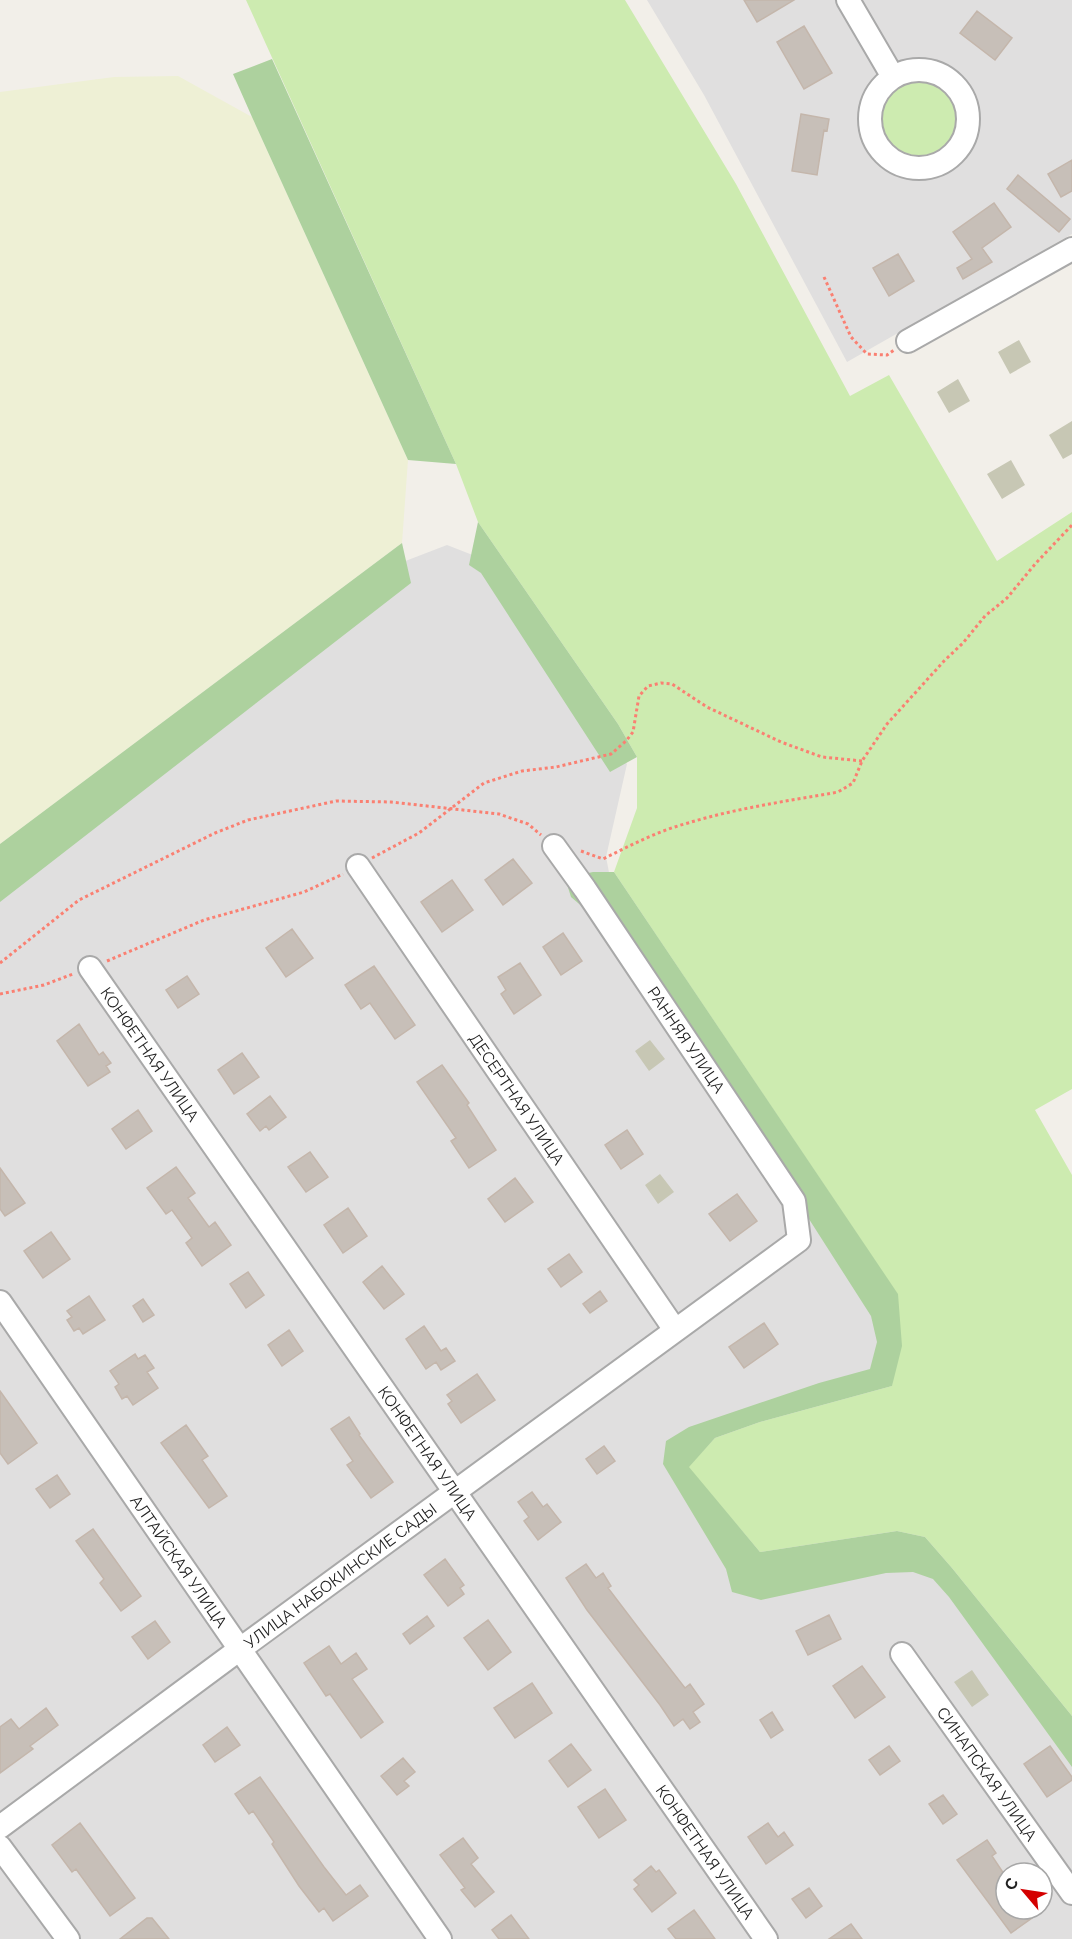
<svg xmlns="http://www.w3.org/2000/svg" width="1072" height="1939" font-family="Raleway,sans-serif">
	<rect width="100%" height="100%" fill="#f2efe9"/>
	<path fill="#e0dfdf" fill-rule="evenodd" d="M647 0H1072V234L847 362 704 95Z
		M447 545 488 561 627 764 606 857 616 908 891 1313 880 1379 682 1445 773 1576 940 1568 1072 1746V1939H0V869L395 565ZM1006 1873H1042V1909H1006Z"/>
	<path fill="#c7c7b4" d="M1019 340 1031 362 1010 374 998 352Z
		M958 379 970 401 949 413 937 392Z
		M1072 421V454L1063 459 1049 435Z
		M1011 460 1025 485 1002 499 987 474Z
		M650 1040 665 1059 649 1071 635 1051Z
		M660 1174 674 1192 658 1204 645 1185Z
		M972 1670 989 1695 972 1707 954 1682Z"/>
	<path fill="#eef0d5" d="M178 76 252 117 408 460 402 543 0 844V92L114 77Z"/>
	<path fill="#cdebb0" d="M246 0H625L736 184 850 396 889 375 997 561 1072 512V1089L1035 1110 1072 1175V1716L952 1568 925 1537 897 1531 760 1552 688 1467 715 1438 760 1422 892 1386 898 1295 614 872 637 808V757L618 724 478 522 456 464Z
		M877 119a42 42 0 1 1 84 0a42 42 0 1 1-84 0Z"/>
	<path fill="#add19e" d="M272 59 456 464 408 460 252 117 233 74Z
		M478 522 618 724 637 757 610 772 481 573 469 565Z
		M402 543 411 583 0 902V844Z
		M593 872H614L898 1294 902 1346 892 1386 760 1422 715 1438 689 1467 760 1552 897 1531 925 1537 952 1568 1072 1716V1767L949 1597 933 1579 913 1572 886 1573 761 1600 732 1592 726 1569 663 1464 666 1441 689 1427 819 1383 870 1369 877 1342 871 1316 642 958 571 897 565 878Z"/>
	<path fill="#c7bfb8" stroke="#c4b6ab" stroke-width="1.5" d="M744 0H794L757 22Z
		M977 11 1012 38 995 60 960 33Z
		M804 26 832 73 804 89 777 42Z
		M801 114 829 119 827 131 824 130 817 175 792 171Z
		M1072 160V191L1061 197 1048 174Z
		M1018 175 1070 219 1059 232 1007 189Z
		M994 203 1011 227 982 248 992 262 963 279 957 268 972 259 953 232Z
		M898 254 914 281 889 296 873 268Z
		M513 859 532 883 503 905 485 880Z
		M452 880 473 910 442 932 421 902Z
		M292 929 313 958 286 977 266 948Z
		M563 933 582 961 561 975 543 947Z
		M520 963 541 995 514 1014 501 994 506 990 498 977Z
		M374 966 415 1025 395 1039 370 1003 361 1009 345 985Z
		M187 976 199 994 178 1008 166 990Z
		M79 1024 99 1055 103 1052 111 1063 106 1066 110 1072 88 1086 57 1041Z
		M242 1053 259 1077 234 1094 218 1070Z
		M442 1065 469 1103 467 1105 496 1150 469 1168 451 1141 456 1138 417 1082Z
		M270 1096 286 1117 269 1130 266 1126 260 1131 247 1114Z
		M138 1110 152 1131 126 1149 112 1129Z
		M627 1130 643 1154 621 1169 605 1145Z
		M310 1152 328 1177 306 1192 288 1167Z
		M176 1167 195 1193 188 1198 209 1227 215 1222 231 1245 202 1266 186 1243 192 1238 172 1210 166 1214 147 1188Z
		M0 1168 25 1203 5 1216 0 1209Z
		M515 1178 533 1202 505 1222 488 1199Z
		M737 1194 757 1221 730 1241 709 1214Z
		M348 1208 367 1236 343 1253 324 1225Z
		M51 1232 70 1259 43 1278 24 1251Z
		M569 1254 582 1272 561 1287 548 1269Z
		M382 1266 404 1294 384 1309 363 1282Z
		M248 1272 264 1295 246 1308 230 1284Z
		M600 1291 607 1301 590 1313 583 1304Z
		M89 1296 105 1320 83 1334 79 1328 74 1331 67 1320 72 1317 67 1311Z
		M143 1299 154 1315 143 1322 133 1306Z
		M764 1323 778 1344 744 1368 729 1347Z
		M424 1326 441 1351 446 1348 455 1361 441 1370 436 1362 426 1369 406 1339Z
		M289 1330 303 1351 282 1366 268 1345Z
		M135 1354 138 1359 145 1355 154 1368 147 1372 158 1388 133 1405 127 1396 122 1399 115 1387 119 1384 110 1371Z
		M477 1374 495 1400 461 1423 448 1404 452 1401 447 1395Z
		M0 1391 37 1443 8 1464 0 1453Z
		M349 1417 360 1434 359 1435 393 1482 371 1498 347 1465 353 1461 331 1429Z
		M186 1425 208 1456 202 1460 227 1496 209 1508 161 1443Z
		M604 1446 615 1461 597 1474 586 1459Z
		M57 1475 70 1494 50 1508 36 1489Z
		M532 1492 543 1507 547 1504 561 1522 538 1540 524 1521 529 1517 518 1502Z
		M93 1529 141 1596 121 1611 100 1583 104 1579 76 1541Z
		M445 1559 464 1585 460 1588 464 1594 448 1606 424 1575Z
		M586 1564 596 1578 603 1573 611 1586 608 1588 643 1634 685 1688 690 1684 704 1704 693 1712 700 1722 690 1729 683 1719 674 1726 660 1705 587 1610 566 1578Z
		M829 1615 841 1639 808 1655 796 1631Z
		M427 1616 434 1626 410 1644 403 1634Z
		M488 1620 511 1652 488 1670 464 1638Z
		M155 1621 170 1642 148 1659 132 1637Z
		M329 1646 341 1664 356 1653 367 1669 352 1679 383 1722 361 1738 330 1694 326 1696 304 1663Z
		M862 1666 885 1697 855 1718 833 1686Z
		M532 1683 552 1713 515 1738 494 1708Z
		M46 1708 58 1725 30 1746 33 1749 0 1773V1727L11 1719 19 1729Z
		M772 1712 783 1730 771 1738 760 1720Z
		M227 1727 240 1745 215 1762 203 1745Z
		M571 1744 591 1770 568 1787 549 1761Z
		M889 1746 900 1761 880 1775 869 1760Z
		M1050 1746 1072 1777V1780L1047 1797 1024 1764Z
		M403 1758 415 1772 404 1781 409 1786 397 1795 381 1776Z
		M260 1777 324 1867 346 1895 360 1885 368 1896 333 1921 324 1908 319 1912 299 1886 272 1844 274 1842 253 1811 249 1814 235 1794Z
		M605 1789 626 1820 599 1838 578 1807Z
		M943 1795 957 1814 943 1824 929 1804Z
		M80 1823 135 1898 110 1916 76 1869 72 1872 52 1845Z
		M768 1823 778 1837 784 1832 793 1845 766 1864 748 1837Z
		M463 1838 478 1858 471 1864 494 1892 475 1907 461 1890 465 1888 440 1855Z
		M987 1840 996 1853 992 1856 1006 1877V1909H1025L1032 1918 1011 1933 957 1860Z
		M651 1866 656 1872 659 1870 676 1893 652 1912 634 1889 639 1885 634 1880Z
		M809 1888 822 1906 806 1918 792 1899Z
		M694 1910 715 1939H676L668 1929Z
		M511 1915 529 1939H499L492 1930Z
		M147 1918H152L169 1939H120Z
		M851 1924 862 1939H829Z"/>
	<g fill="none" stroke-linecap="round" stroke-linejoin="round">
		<defs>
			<g id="minor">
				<path d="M848 0 893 77"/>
				<circle cx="919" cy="119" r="49"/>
				<path d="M908 341 1072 249"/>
				<path id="s1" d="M358 866 675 1330"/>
				<path id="s2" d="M90 968 766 1939"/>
				<path id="s3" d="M0 1302 440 1939"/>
				<path id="s4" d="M902 1654 1072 1893"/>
				<path id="s5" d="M0 1827 240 1649 799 1240 794 1201 585 889 554 846"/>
				<path d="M0 1847 68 1939"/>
			</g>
		</defs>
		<use href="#minor" stroke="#a9a9a9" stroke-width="26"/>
		<path stroke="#fa8072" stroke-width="3" stroke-dasharray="3 3" stroke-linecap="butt" d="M824 277 851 337 867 354 887 355 894 350
			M581 851 603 859C631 845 658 831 688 823 737 808 788 801 838 792L853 783 862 761 887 724 944 661 963 643 985 616 1007 598 1036 563 1072 525
			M372 858 419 833 484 783 522 771 556 767 611 754 626 741 633 732 639 696 648 686 661 683 672 684 707 707 781 742 822 757 862 761
			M107 961 204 920 304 892 343 874
			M0 963 79 900 215 833 248 820 336 801 391 802 499 814 528 824 541 835
			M0 994 44 985 73 974"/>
		<use href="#minor" stroke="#fff" stroke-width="22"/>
	</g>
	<g text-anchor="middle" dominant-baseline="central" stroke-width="4.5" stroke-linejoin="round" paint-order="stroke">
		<g font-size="16" fill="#222" stroke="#fff">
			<text transform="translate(686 1040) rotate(56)">РАННЯЯ УЛИЦА</text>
			<text stroke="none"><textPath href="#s2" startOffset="105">КОНФЕТНАЯ УЛИЦА</textPath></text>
			<text stroke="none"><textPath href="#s1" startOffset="282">ДЕСЕРТНАЯ УЛИЦА</textPath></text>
			<text stroke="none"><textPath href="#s2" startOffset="591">КОНФЕТНАЯ УЛИЦА</textPath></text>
			<text stroke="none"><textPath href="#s3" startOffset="315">АЛТАЙСКАЯ УЛИЦА</textPath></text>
			<text stroke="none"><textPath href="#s5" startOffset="423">УЛИЦА НАБОКИНСКИЕ САДЫ</textPath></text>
			<text stroke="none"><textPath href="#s4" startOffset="147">СИНАПСКАЯ УЛИЦА</textPath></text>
			<text stroke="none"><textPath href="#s2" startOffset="1077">КОНФЕТНАЯ УЛИЦА</textPath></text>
		</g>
	</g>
	<g transform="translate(1024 1891) rotate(299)"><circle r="28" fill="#ffffff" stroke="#a7a7a7" stroke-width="1.5"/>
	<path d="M0-4.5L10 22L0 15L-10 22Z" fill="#d40000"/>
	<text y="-9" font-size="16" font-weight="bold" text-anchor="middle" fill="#222222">С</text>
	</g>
</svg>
